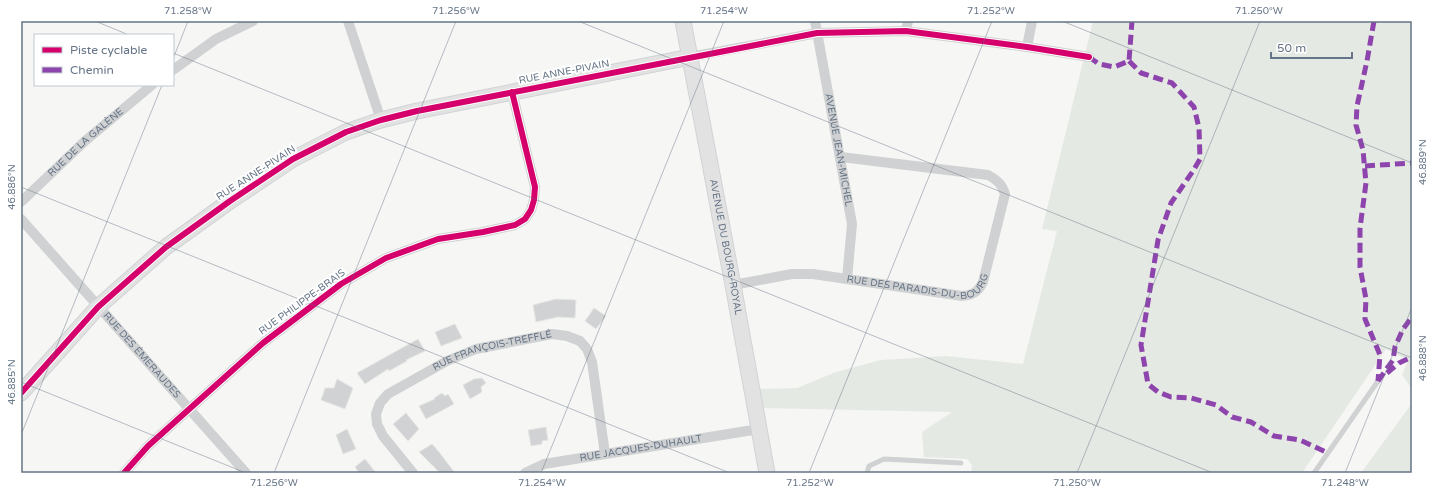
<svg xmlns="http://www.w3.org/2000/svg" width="1433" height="494" font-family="'Varela Round',sans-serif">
	<rect width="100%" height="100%" fill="#f6f6f5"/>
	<path fill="#e5e9e3" d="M1093 21H1412V389L1402 375 1408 360 1386 349 1302 473H971L972 465 967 459 924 457 922 432 952 412 759 408V389L797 388 836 372 881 360 946 356 1023 364 1057 231 1042 229Z
		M1412 403V473H1361Z"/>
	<path fill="#d1d2d3" stroke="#e6e6e4" d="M556 299 576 300 575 318 558 317 536 322 533 305Z
		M594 308 606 316 596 329 585 321Z
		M455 324 462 338 441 346 435 332Z
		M418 339 425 351 406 360 407 361 389 371 388 369 365 384 357 373Z
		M482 378 486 383 481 387 482 392 470 399 463 385 474 379Z
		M337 379 353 388 345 409 321 400 325 388H334Z
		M442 393 445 396 448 394 454 404 426 419 419 406 435 399 434 398Z
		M406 413 419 429 408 441 393 424Z
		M546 427 548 440 542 441V444L531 446 528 430Z
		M347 429 356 449 343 454 336 435Z
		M432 444 439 452 455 473H440L419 452Z
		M365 459 376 473H359L355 467Z"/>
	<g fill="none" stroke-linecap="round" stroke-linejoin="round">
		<defs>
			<g id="secondary">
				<path id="s7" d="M683 21 733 285 767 473"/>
				<path d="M21 393 98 307 166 247 230 201 293 159 346 132 381 120 417 111 690 57"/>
			</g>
		</defs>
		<use href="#secondary" stroke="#d1d3d4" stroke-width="17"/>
		<path stroke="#d0d1d2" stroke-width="5" d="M867 473 869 466 884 459 961 463
			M1314 473 1378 381"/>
		<g stroke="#d0d1d2" stroke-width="10">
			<path d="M348 21 381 120"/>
			<path id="s1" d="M815 21 852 224 847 279"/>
			<path d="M906 31 908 21"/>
			<path d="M1027 47 1032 21"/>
			<path d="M690 57 817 33 906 31 1027 47 1089 57"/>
			<path d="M173 70 216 39 253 21"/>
			<path id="s2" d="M21 202 85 141 152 85"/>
			<path id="s3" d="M21 219 246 473"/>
			<path id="s4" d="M733 285 792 274H813L962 296C973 295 978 292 983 282L1005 194C1002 184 997 180 988 175L841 157"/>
			<path d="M124 473 148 446 263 343 341 284 386 258 438 239 483 232 515 225 525 219 531 210 534 200 535 187 512 92"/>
			<path id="s5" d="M413 473 383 436 377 424 376 414 380 403 388 394 447 361 476 349 552 334 567 336 580 341 587 349 592 362 605 454"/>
			<path id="s6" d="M525 473 544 464 759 429"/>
		</g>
		<use href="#secondary" stroke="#e2e2e3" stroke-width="15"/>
		<path stroke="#8e44ad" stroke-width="5" stroke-dasharray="10 5" stroke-linecap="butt" d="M1374 21 1367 61 1357 106 1356 125 1363 150 1366 183 1360 228V267L1366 299 1365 319 1380 355 1378 381
			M1089 57 1099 64 1114 67 1129 61 1132 21
			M1129 61 1141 73 1172 83 1194 107 1199 128 1200 159 1193 171 1171 203 1158 240 1141 345 1148 384 1158 392 1171 397 1191 398 1216 405 1232 417 1251 422 1274 436 1300 440 1328 453
			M1365 166 1412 163
			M1387 373 1399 363 1412 357
			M1378 381 1393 360 1395 347 1403 329 1412 317"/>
		<defs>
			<path id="cycleway" d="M21 393 98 307 166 247 230 201 293 159 346 132 381 120 417 111 817 33 906 31 1027 47 1089 57
				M124 473 148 446 263 343 341 284 386 258 438 239 483 232 515 225 525 219 531 210 534 200 535 187 512 92"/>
		</defs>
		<use href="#cycleway" stroke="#fff" stroke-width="8"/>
		<use href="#cycleway" stroke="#d6006c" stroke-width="6"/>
	</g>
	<path fill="none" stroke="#657486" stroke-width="1" stroke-opacity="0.45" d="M95 21 129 35M578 21 1412 358M1062 21 1412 163M173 53 1213 473M173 59 188 21M21 187 730 473M21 382 246 473M21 435 162 85M274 473 456 21M541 473 724 21M809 473 992 21M1077 473 1260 21M1345 473 1412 307"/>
	<g text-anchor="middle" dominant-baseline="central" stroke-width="4" stroke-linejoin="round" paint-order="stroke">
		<g font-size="10" fill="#657486" stroke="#fff">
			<text transform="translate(564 72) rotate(-11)">RUE ANNE-PIVAIN</text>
			<text stroke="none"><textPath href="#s2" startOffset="88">RUE DE LA GALÈNE</textPath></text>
			<text stroke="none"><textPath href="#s1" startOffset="131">AVENUE JEAN-MICHEL</textPath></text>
			<text transform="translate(256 173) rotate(-33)">RUE ANNE-PIVAIN</text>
			<text stroke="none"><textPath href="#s7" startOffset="230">AVENUE DU BOURG-ROYAL</textPath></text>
			<text stroke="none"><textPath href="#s4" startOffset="191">RUE DES PARADIS-DU-BOURG</textPath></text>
			<text transform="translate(302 302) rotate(-36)">RUE PHILIPPE-BRAIS</text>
			<text stroke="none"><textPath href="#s5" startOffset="209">RUE FRANÇOIS-TREFFLÉ</textPath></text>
			<text stroke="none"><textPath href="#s3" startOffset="182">RUE DES ÉMERAUDES</textPath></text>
			<text stroke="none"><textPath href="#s6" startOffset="119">RUE JACQUES-DUHAULT</textPath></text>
		</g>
	</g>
	<rect width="1433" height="494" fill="none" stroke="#ffffff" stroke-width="44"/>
	<rect x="34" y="34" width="140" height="52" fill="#ffffff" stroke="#c1c7cf"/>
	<rect x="42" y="47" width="20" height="6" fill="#d6006c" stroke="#c1c7cf"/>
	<text x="70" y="54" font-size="12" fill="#657486">Piste cyclable</text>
	<rect x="42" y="67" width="20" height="6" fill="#8e44ad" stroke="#c1c7cf"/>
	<text x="70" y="74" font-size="12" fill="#657486">Chemin</text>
	<path d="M1271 52v6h81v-6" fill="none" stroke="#657486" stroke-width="2"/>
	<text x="1277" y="52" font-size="12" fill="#657486" stroke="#ffffff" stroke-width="3" paint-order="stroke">50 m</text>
	<rect x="22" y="22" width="1389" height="450" fill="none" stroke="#657486" stroke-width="1.5"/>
	<g font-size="10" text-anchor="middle" fill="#657486">
		<text x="188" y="14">71.258°W</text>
		<text x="456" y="14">71.256°W</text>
		<text x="724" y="14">71.254°W</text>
		<text x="991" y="14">71.252°W</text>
		<text x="1259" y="14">71.250°W</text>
		<text transform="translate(1422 162) rotate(-90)" y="4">46.889°N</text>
		<text transform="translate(11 187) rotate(-90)" y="4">46.886°N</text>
		<text transform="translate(1422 358) rotate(-90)" y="4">46.888°N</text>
		<text transform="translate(11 382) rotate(-90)" y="4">46.885°N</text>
		<text x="274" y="486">71.256°W</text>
		<text x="542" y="486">71.254°W</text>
		<text x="810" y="486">71.252°W</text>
		<text x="1077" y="486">71.250°W</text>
		<text x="1345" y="486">71.248°W</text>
	</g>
</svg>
